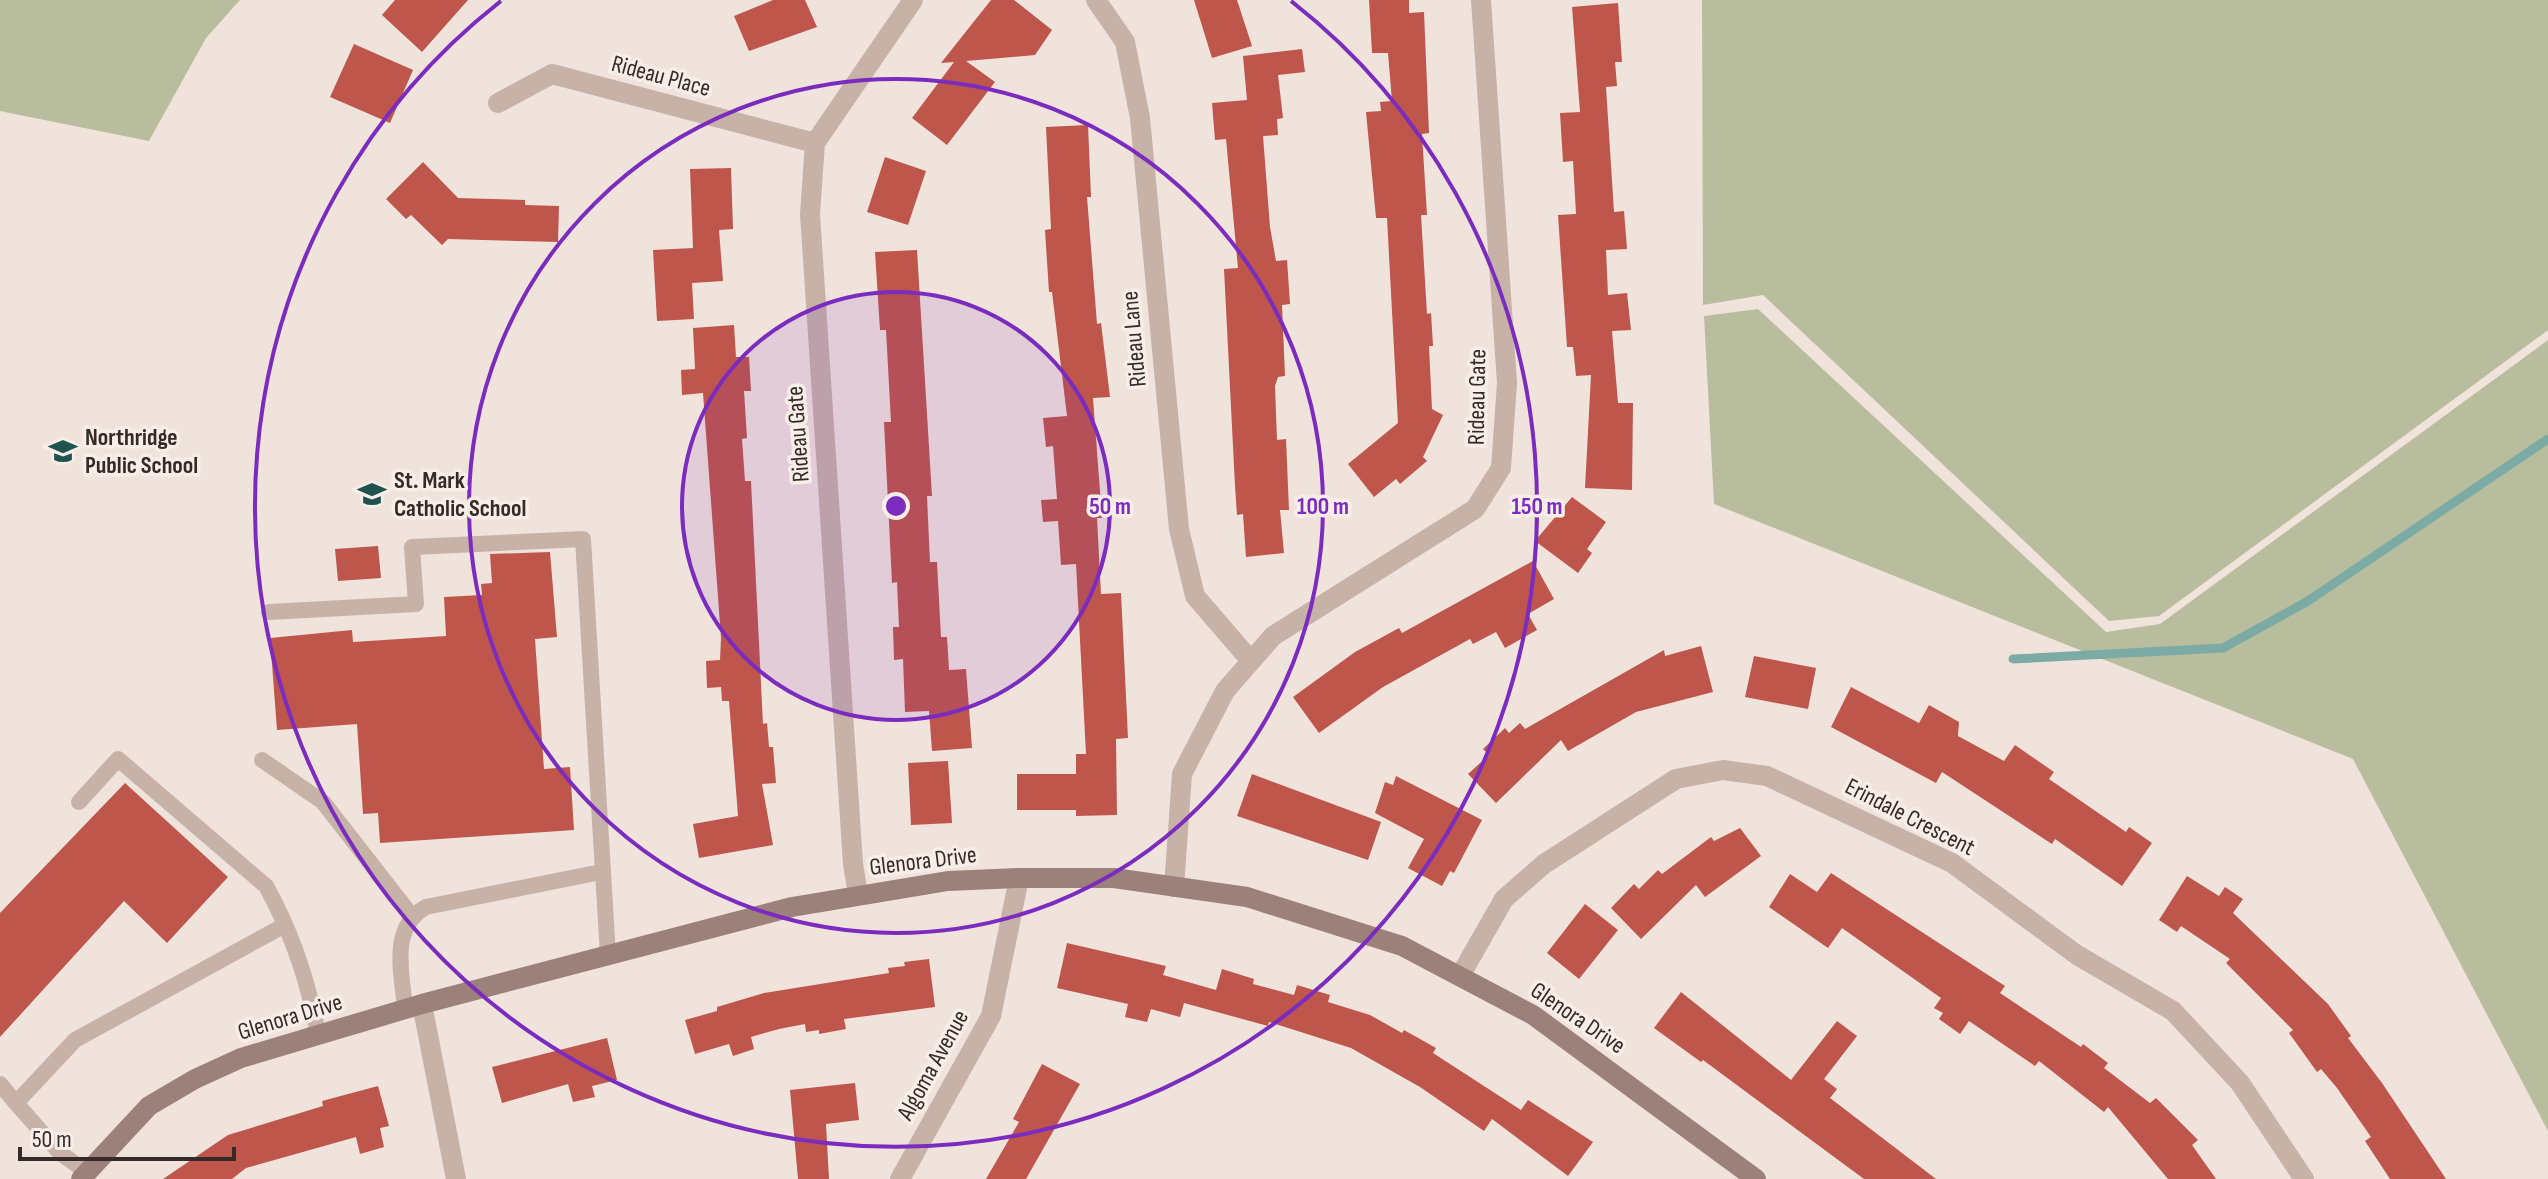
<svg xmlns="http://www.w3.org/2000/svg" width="2548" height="1179" font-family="'Sofia Sans Condensed',sans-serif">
	<rect width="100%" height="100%" fill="#f0e3dc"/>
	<path fill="#b8be9d" d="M0 0H240L206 38 149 141 0 111Z
		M1702 0H2548V330L2159 616 2109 621 1763 295 1703 305Z
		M1758 309 2106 632 2160 624 2548 340V1131L2353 759 1714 504 1704 316Z"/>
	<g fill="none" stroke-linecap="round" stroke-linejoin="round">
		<path stroke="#7caba6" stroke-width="9" d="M2013 659 2223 648 2308 601 2548 439"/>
	</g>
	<path fill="#be564c" d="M395 0H468L422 52 382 15Z
		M773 0H805L817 27 749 51 734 16Z
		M991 0H1014L1052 30 1035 55 966 61 995 82 947 145 912 118 954 62 941 63Z
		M1194 0H1237L1252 46 1212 58Z
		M1369 0H1409V13L1424 12 1429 133 1422 134 1427 215H1421L1427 314 1431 313 1433 346H1429L1432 409 1443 415 1423 457 1427 461 1400 484 1396 479 1374 497 1348 464 1398 423 1387 218H1376L1366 112 1381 111 1380 102 1392 101 1388 53H1372Z
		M1618 3 1622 62H1615L1617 86 1606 87 1614 212 1624 211 1627 249 1606 250 1608 295 1627 293 1631 330 1612 331 1618 403H1633L1632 490 1585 488 1591 375 1576 376 1573 347H1567L1558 215 1576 214 1573 161 1563 162 1560 113 1580 112 1572 7Z
		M354 44 413 70 390 123 330 97Z
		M1302 49 1305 72 1278 75 1283 118 1277 119 1278 135 1263 136 1270 227 1276 261 1287 260 1290 304 1282 305 1285 376 1278 377 1275 386 1277 440 1286 439 1289 510H1280L1284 553 1246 557 1243 514 1237 515 1235 486 1224 269 1238 268 1226 139 1215 140 1212 103 1247 100 1243 56Z
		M1088 125 1091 197H1087L1097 324 1101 323 1110 397 1093 398 1102 518H1097L1101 594 1121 593 1128 738 1116 739 1117 815 1076 816V810H1017V774H1076V754H1086L1076 564 1061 565 1058 521 1043 522 1041 500 1057 499 1053 446 1046 447 1043 418 1067 416 1052 292H1049L1045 230 1051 229 1046 127Z
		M885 157 926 171 908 225 867 212Z
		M423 162 458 198 525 200V205L559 206 558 242 448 239 442 245 411 215 406 219 386 199Z
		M731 168 733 229 719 230 723 281 692 283 694 319 657 321 653 250 693 248 690 169Z
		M917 250 932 496H927L930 562H937L941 637H947L949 670 966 669 972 748 932 751 929 711 905 712 903 659 894 660 893 627H899L897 582 892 583 884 422H891L886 330H880L875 252Z
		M734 325 736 357H749L751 391H744L747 438 742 439 745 481H751L763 724 767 723 769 747H773L776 783 762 784 773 845 699 858 693 824 738 816 729 701H722L721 687 707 688 706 661 720 660 721 638 703 393 682 395 681 370 695 369 693 328Z
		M1572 497 1606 522 1587 549 1592 553 1578 573 1535 541Z
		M378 546 381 578 338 581 335 549Z
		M550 552 557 637 535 639 544 769 570 767 574 830 380 843 378 813 363 814 357 724 277 730 270 638 352 630 353 642 446 636 444 597 482 595 481 584 492 583 490 554Z
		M1533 561 1554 599 1528 614 1537 630 1505 648 1496 632 1473 644 1470 639 1383 687 1319 733 1293 697 1355 652 1399 628 1402 633Z
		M1701 646 1713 692 1636 712 1568 751 1561 740 1496 803 1468 774 1489 755 1483 749 1505 728 1509 733 1520 723 1525 729 1664 650 1665 656Z
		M1754 656 1816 668 1808 709 1745 697Z
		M1851 687 1919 723 1929 705 1959 722 1958 736 2004 761 2015 745 2054 772 2049 779 2126 832 2129 827 2152 843 2122 886 2055 839 2052 844 1942 772 1936 783 1831 727Z
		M948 761 952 823 911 825 908 763Z
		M1252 774 1381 822 1368 860 1237 816Z
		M1396 776 1482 820 1454 873 1450 871 1442 886 1408 868 1424 839 1375 813 1385 782 1393 785Z
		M125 783 228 877 167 943 124 901 0 1037V913Z
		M1740 828 1761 856 1705 897 1696 885 1641 939 1611 908 1634 884 1639 889 1658 870 1662 874 1711 837 1714 841Z
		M1831 873 2005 986 2000 993 2081 1047 2083 1044 2108 1063 2104 1068 2150 1103 2156 1098 2198 1140 2192 1145 2216 1179H2168L2108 1107 2104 1112 2039 1061 2035 1066 1969 1021 1960 1034 1939 1019 1943 1013 1934 1008 1941 998 1842 928 1828 948 1769 907 1790 874 1817 892Z
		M2187 876 2219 896 2225 887 2243 899 2233 913 2328 1004 2351 1036 2348 1038 2382 1083 2446 1179H2390L2365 1141 2371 1137 2337 1088 2321 1069 2317 1072 2289 1033 2293 1030 2226 963 2230 959 2181 926 2177 932 2159 920Z
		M1585 904 1618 930 1579 979 1547 953Z
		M1067 943 1166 966 1163 975 1216 990 1222 969 1254 979 1253 984 1294 995 1297 985 1330 995 1328 1002 1370 1015 1402 1033 1404 1030 1436 1048 1433 1053 1521 1110 1528 1100 1593 1142 1568 1176 1492 1119 1484 1131 1420 1087 1351 1048 1269 1022 1268 1026 1184 1003 1180 1017 1151 1009 1147 1022 1125 1017 1128 1004 1057 988Z
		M929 959 935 1007 844 1019 846 1029 819 1034V1030L806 1032 805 1024 779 1029 751 1037 754 1049 733 1056 729 1044 695 1054 685 1020 717 1011V1007L764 993 889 973 888 968 905 966 904 962Z
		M1681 992 1791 1080 1837 1021 1857 1036 1824 1079 1837 1089 1830 1098 1936 1179H1864L1703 1060 1701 1062 1654 1028Z
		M607 1038 617 1080 592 1086 595 1097 573 1102 568 1084 502 1103 492 1067Z
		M1042 1064 1080 1084 1026 1179H986L1019 1122 1013 1119Z
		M855 1083 859 1120 826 1124 829 1179H798L790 1090Z
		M378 1086 389 1126 380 1128 384 1147 360 1154 356 1137 246 1168 232 1179H163L228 1135 323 1106 322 1101Z"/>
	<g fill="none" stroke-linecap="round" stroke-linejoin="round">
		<path stroke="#c7b2a8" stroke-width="16" d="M269 612 416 604 412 547 583 539 608 955
			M262 760 323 802 411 915
			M79 802 118 759 266 886C291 931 309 984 318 1035
			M405 1009C402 972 389 928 426 907L601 872
			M0 1084 16 1103
			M87 1172 60 1153 16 1103 75 1040 285 925"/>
		<path stroke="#c7b2a8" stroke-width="20" d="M1096 0 1125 42 1140 118 1179 529 1195 596 1251 661
			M498 103 552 74 815 143
			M1174 887 1182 774 1225 691 1273 636 1475 509 1501 468 1507 383 1481 0
			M858 894 853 864 810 214 815 143 913 0
			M1460 976 1504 899 1544 864 1676 779 1723 770 1767 776 1952 863 2077 955 2173 1011 2240 1083 2304 1179
			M422 1004 456 1179
			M900 1179 991 1016 1019 878"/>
		<path stroke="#9b817a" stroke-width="20" d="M81 1179 149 1106 195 1079 241 1058 422 1004 792 907 948 881 1019 878H1114L1247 897 1402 946 1533 1015 1756 1179"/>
	</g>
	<circle cx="896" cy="506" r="214" fill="#7b2cbf" fill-opacity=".12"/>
	<g fill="none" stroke="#7b2cbf" stroke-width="4">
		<circle cx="896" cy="506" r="214"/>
		<circle cx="896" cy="506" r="427"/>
		<path d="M1291 1A641 641 0 1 1 501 1"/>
	</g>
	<defs>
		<symbol id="school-bare" viewBox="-9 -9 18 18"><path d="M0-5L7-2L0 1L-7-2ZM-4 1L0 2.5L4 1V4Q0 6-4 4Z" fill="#20534f" stroke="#f8eee8" stroke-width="2.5" paint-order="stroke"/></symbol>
	</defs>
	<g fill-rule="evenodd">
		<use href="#school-bare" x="43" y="431" width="40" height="40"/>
		<use href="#school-bare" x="352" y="474" width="40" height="40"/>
	</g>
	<g text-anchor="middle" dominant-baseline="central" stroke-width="7" stroke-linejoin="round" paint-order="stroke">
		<g font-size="24" fill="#352a28" stroke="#f8eee8">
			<text transform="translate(661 76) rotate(15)">Rideau Place</text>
			<text transform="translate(1134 339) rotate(-95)">Rideau Lane</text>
			<text transform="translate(1477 397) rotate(-89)">Rideau Gate</text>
			<text transform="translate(798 434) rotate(-94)">Rideau Gate</text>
			<text transform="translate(1910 817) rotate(27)">Erindale Crescent</text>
			<text transform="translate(923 861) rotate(-7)">Glenora Drive</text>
			<text transform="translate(290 1017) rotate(-17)">Glenora Drive</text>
			<text transform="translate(1578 1018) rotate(34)">Glenora Drive</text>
			<text transform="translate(933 1065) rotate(-61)">Algoma Avenue</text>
		</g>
		<g font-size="24" font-weight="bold" fill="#352a28" stroke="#f8eee8" text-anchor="start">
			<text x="85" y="437">Northridge<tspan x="85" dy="28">Public School</tspan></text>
			<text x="394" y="480">St. Mark<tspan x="394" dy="28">Catholic School</tspan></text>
		</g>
	</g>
	<circle cx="896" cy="506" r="12" fill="#7b2cbf" stroke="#f8eee8" stroke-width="4"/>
	<g font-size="24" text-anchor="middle" font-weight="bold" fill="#7b2cbf" stroke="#f8eee8" stroke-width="7" stroke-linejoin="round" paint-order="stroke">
		<text x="1110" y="514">50 m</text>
		<text x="1323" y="514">100 m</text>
		<text x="1537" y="514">150 m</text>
	</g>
	<path d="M20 1147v12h214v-12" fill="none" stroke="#352a28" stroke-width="4"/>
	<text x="32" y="1147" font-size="24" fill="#352a28" stroke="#f8eee8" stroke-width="6" paint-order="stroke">50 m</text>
</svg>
